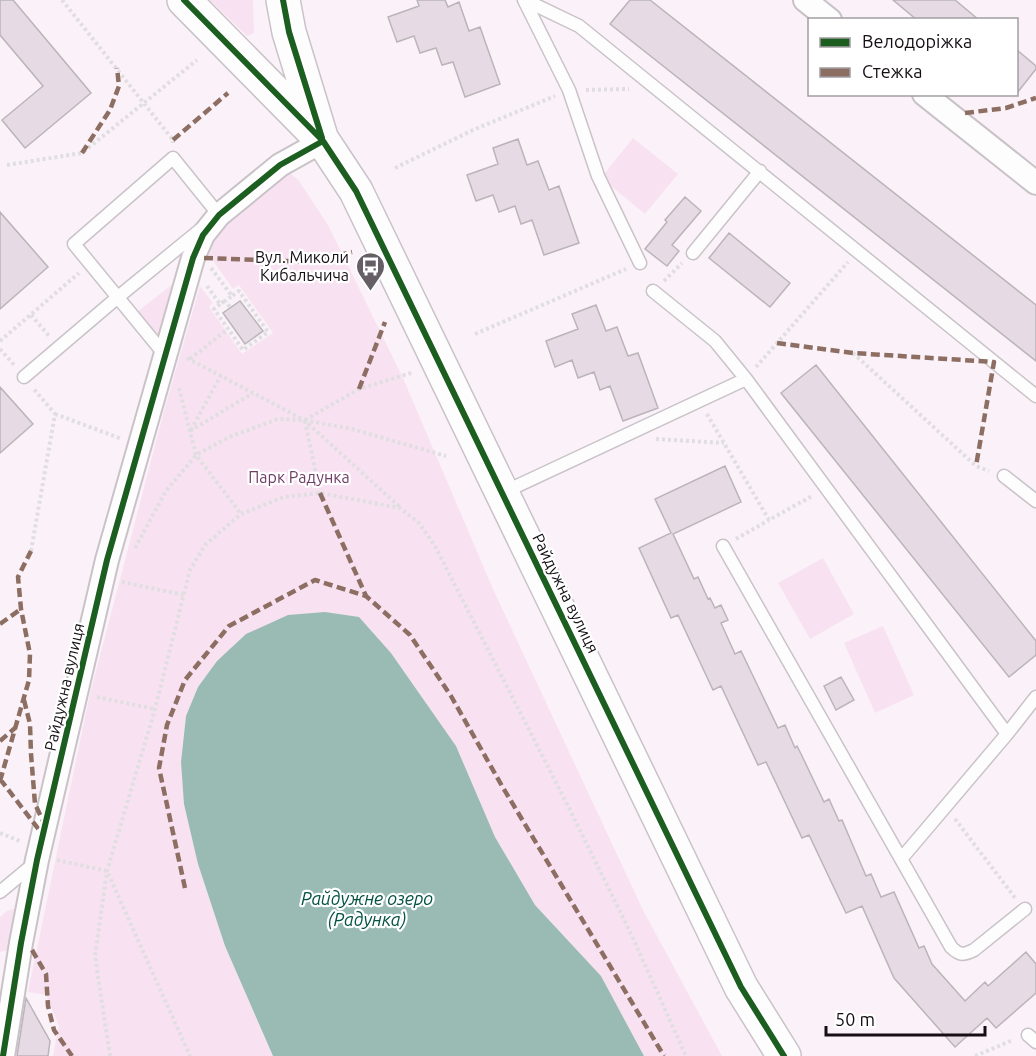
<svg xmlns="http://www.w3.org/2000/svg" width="1036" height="1056" font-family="Ubuntu,sans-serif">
	<rect width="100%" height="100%" fill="#faf2f8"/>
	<path fill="#f8e2f2" d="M210 0H253L254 33 247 36Z
		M633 138 678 174 645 214 601 178Z
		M287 170 299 181 328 225 403 378 493 589 643 910 722 1056H644L601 976 535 905 495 837 456 746 391 653 359 617 246 634 217 661 198 687 186 716 181 762 198 864 225 946 273 1056H53L59 1026 46 995 28 992 89 698 164 411 200 286 213 303 209 307 242 354 273 333 239 285 233 289 209 255 216 238 226 223Z
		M174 283 161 341 137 312Z
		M823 558 854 614 810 639 778 583Z
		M883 626 914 695 875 713 844 643Z
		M13 909 17 910 9 950 0 952V917L7 911Z"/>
	<path fill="#99bbb3" d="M325 612 359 617 391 653 456 746 495 837 535 905 601 976 644 1056H273L225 946 198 864 184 804 181 762 186 716 198 687 217 661 246 634 288 615Z"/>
	<path fill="#e6dbe4" stroke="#bbb4ba" stroke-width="1.5" d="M0 0H13L91 93 25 148 2 120 43 86 0 35Z
		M417 0H445L448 7 459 2 469 31 480 27 500 84 465 97 453 62 442 65 436 48 420 53 414 36 397 42 388 17 419 6Z
		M630 0H650L1036 305V361L610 24Z
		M893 0H955L979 20H917Z
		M1017 50 1036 66V69L1017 93Z
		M518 139 527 165 538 161 549 190 559 186 579 243 544 255 532 220 521 224 515 206 499 212 493 195 476 201 467 175 498 164 493 148Z
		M685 197 701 211 672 245 679 251 667 266 645 249 667 222 665 220Z
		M0 212 48 267 0 309Z
		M729 233 790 283 770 307 709 258Z
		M240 301 263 331 245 344 223 313Z
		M596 305 606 331 617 327 628 356 638 353 658 408 623 421 610 386 600 390 594 372 578 378 572 360 555 367 546 341 578 329 572 314Z
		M816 365 1036 641V655L1009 677 781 393Z
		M0 387 33 424 0 453Z
		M725 466 741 502 673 534 694 579 698 577 708 599 710 598 715 608 721 605 728 620 721 623 735 654 741 651 778 728 785 725 795 748 797 746 802 756 824 802 829 799 839 821 842 820 866 876 871 874 881 897 894 892 919 948 924 946 932 964 965 1001 985 982 988 986 1026 952 1036 964V993L996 1028 987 1018 955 1047 894 978 862 906 846 913 809 835 802 838 766 762 758 765 721 686 713 690 678 615 671 618 639 548 671 533 655 499Z
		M841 677 854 700 836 710 824 686Z
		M26 998 50 1041 48 1056H17Z"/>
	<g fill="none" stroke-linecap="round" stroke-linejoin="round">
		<defs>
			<path id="lane" d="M524 0 569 90 598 176 640 263
				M525 0 579 26 1036 396
				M693 253 760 171
				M653 291 715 341 746 379 1007 734
				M165 355 74 244 173 158 219 215 216 217
				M24 377 118 297 200 230
				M1004 476 1036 501
				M502 493 746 379
				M723 546 901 859 1007 734 1036 697
				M901 859 951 947C960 956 964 955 974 950L1025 909
				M0 892 36 862
				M1028 1035 1036 1042"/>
			<path id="street" d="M805 0 830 20
				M924 94 1036 183
				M3 1056 21 943 37 860 107 560 193 258 203 235 219 215 280 165 323 141"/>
			<path id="secondary" d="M184 0 323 141 356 191 741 987 784 1056
				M283 0 289 32 321 137"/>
		</defs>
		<use href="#lane" stroke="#c9c3c8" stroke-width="15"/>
		<use href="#street" stroke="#c9c3c8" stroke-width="26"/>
		<use href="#secondary" stroke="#c9c3c8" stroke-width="36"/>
		<path stroke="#e0dee0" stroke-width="4" stroke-dasharray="3 3" stroke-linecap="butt" d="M62 0 173 140V143
			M586 90 629 89
			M7 165 82 153 197 60
			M395 168 473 130 555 96
			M211 268 232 296 225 301 230 307
			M664 281 682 263
			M207 286 220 304 225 301
			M220 304 214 309 243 350 268 332 239 291 232 296
			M31 315 50 337
			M475 334 626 269
			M0 341 79 273
			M0 349 15 366
			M853 353 976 466 989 471
			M187 358 304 420 400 507
			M190 359 228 329
			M756 367 848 262
			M179 388 196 455 241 514
			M55 414 122 439
			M707 414 769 520 812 496
			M305 420 359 389 414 372
			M305 421 320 493
			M191 430 221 375
			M190 431 253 393
			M656 439 724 443
			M736 539 769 520
			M135 548 166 491 196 455 229 437 278 419 304 420 352 429 446 456
			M31 551 55 414 33 388
			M122 582 184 595
			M97 697 155 709
			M955 819 1016 899
			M0 833 22 842
			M57 860 107 871 190 1056
			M110 1056 95 956 107 871 155 709 190 570 205 545 241 514 284 497 320 493 400 508 419 523 435 546 568 806 632 936 686 1056
			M975 1056 1013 1040"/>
		<use href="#lane" stroke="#fefdfe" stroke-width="12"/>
		<use href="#street" stroke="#fefdfe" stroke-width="22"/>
		<use href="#secondary" stroke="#fefdfe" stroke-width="33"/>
		<path stroke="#8d6e63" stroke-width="4.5" stroke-dasharray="9 4.5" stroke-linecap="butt" d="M965 113 1006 108 1036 98
			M173 140 228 93
			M82 153 110 110 119 86 117 68
			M204 258 311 262 352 252
			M777 343 853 353 994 362 976 466
			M359 389 385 322
			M320 493 366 596
			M0 624 21 609
			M24 700 30 724 31 754 35 804 45 825
			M0 741 15 728
			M0 779 43 835
			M0 781 29 680 30 654 21 609 18 577 31 551
			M185 888 159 768 167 725 185 680 229 626 315 580 366 596 410 635 451 696 502 786 664 1056
			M32 950 46 974 48 1006 54 1030 72 1056"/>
		<defs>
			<path id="cycleway" d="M184 0 323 141 356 191 741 987 784 1056
				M283 0 289 32 322 138
				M3 1056 21 943 37 860 107 560 193 258 203 235 219 215 280 165 323 141"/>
		</defs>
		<use href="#cycleway" stroke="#fff" stroke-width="10"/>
		<use href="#cycleway" stroke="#1b5e20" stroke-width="6"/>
	</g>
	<defs>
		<symbol id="bus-pin" viewBox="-11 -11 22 30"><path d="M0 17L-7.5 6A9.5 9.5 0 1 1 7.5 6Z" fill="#655e64" stroke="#fff"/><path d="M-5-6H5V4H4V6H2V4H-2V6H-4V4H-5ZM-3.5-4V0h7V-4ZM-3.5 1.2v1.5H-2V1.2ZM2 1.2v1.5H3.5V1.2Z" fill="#fff"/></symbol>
	</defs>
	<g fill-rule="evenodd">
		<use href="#bus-pin" x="354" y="250" width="33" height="45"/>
	</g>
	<g text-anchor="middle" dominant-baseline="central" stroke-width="4.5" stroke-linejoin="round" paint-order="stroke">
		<g font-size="16" fill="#150f14" stroke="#fff" text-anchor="end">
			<text x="349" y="257">Вул. Миколи<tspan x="349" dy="18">Кибальчича</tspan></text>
		</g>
		<g font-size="16" fill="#6f3d66" stroke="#fff">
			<text x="299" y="477">Парк Радунка</text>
		</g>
		<g font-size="16" fill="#150f14" stroke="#fff">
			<text transform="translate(566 593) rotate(64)">Райдужна вулиця</text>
			<text transform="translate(64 687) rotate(-77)">Райдужна вулиця</text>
		</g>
		<g font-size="18" font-style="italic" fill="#045242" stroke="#fff">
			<text x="367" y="898">Райдужне озеро<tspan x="367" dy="21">(Радунка)</tspan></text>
		</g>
	</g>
	<rect x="808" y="18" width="210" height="78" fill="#ffffff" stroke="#a19fa1" stroke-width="1.5"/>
	<rect x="820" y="38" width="30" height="9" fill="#1b5e20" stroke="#a19fa1" stroke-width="1.5"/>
	<text x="862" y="48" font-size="18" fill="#150f14">Велодоріжка</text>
	<rect x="820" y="68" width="30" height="9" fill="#8d6e63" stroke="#a19fa1" stroke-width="1.5"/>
	<text x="862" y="78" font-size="18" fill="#150f14">Стежка</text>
	<path d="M826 1026v9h159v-9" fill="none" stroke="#150f14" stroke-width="3"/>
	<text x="835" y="1026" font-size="18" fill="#150f14" stroke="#ffffff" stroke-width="4.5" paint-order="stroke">50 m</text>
</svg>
